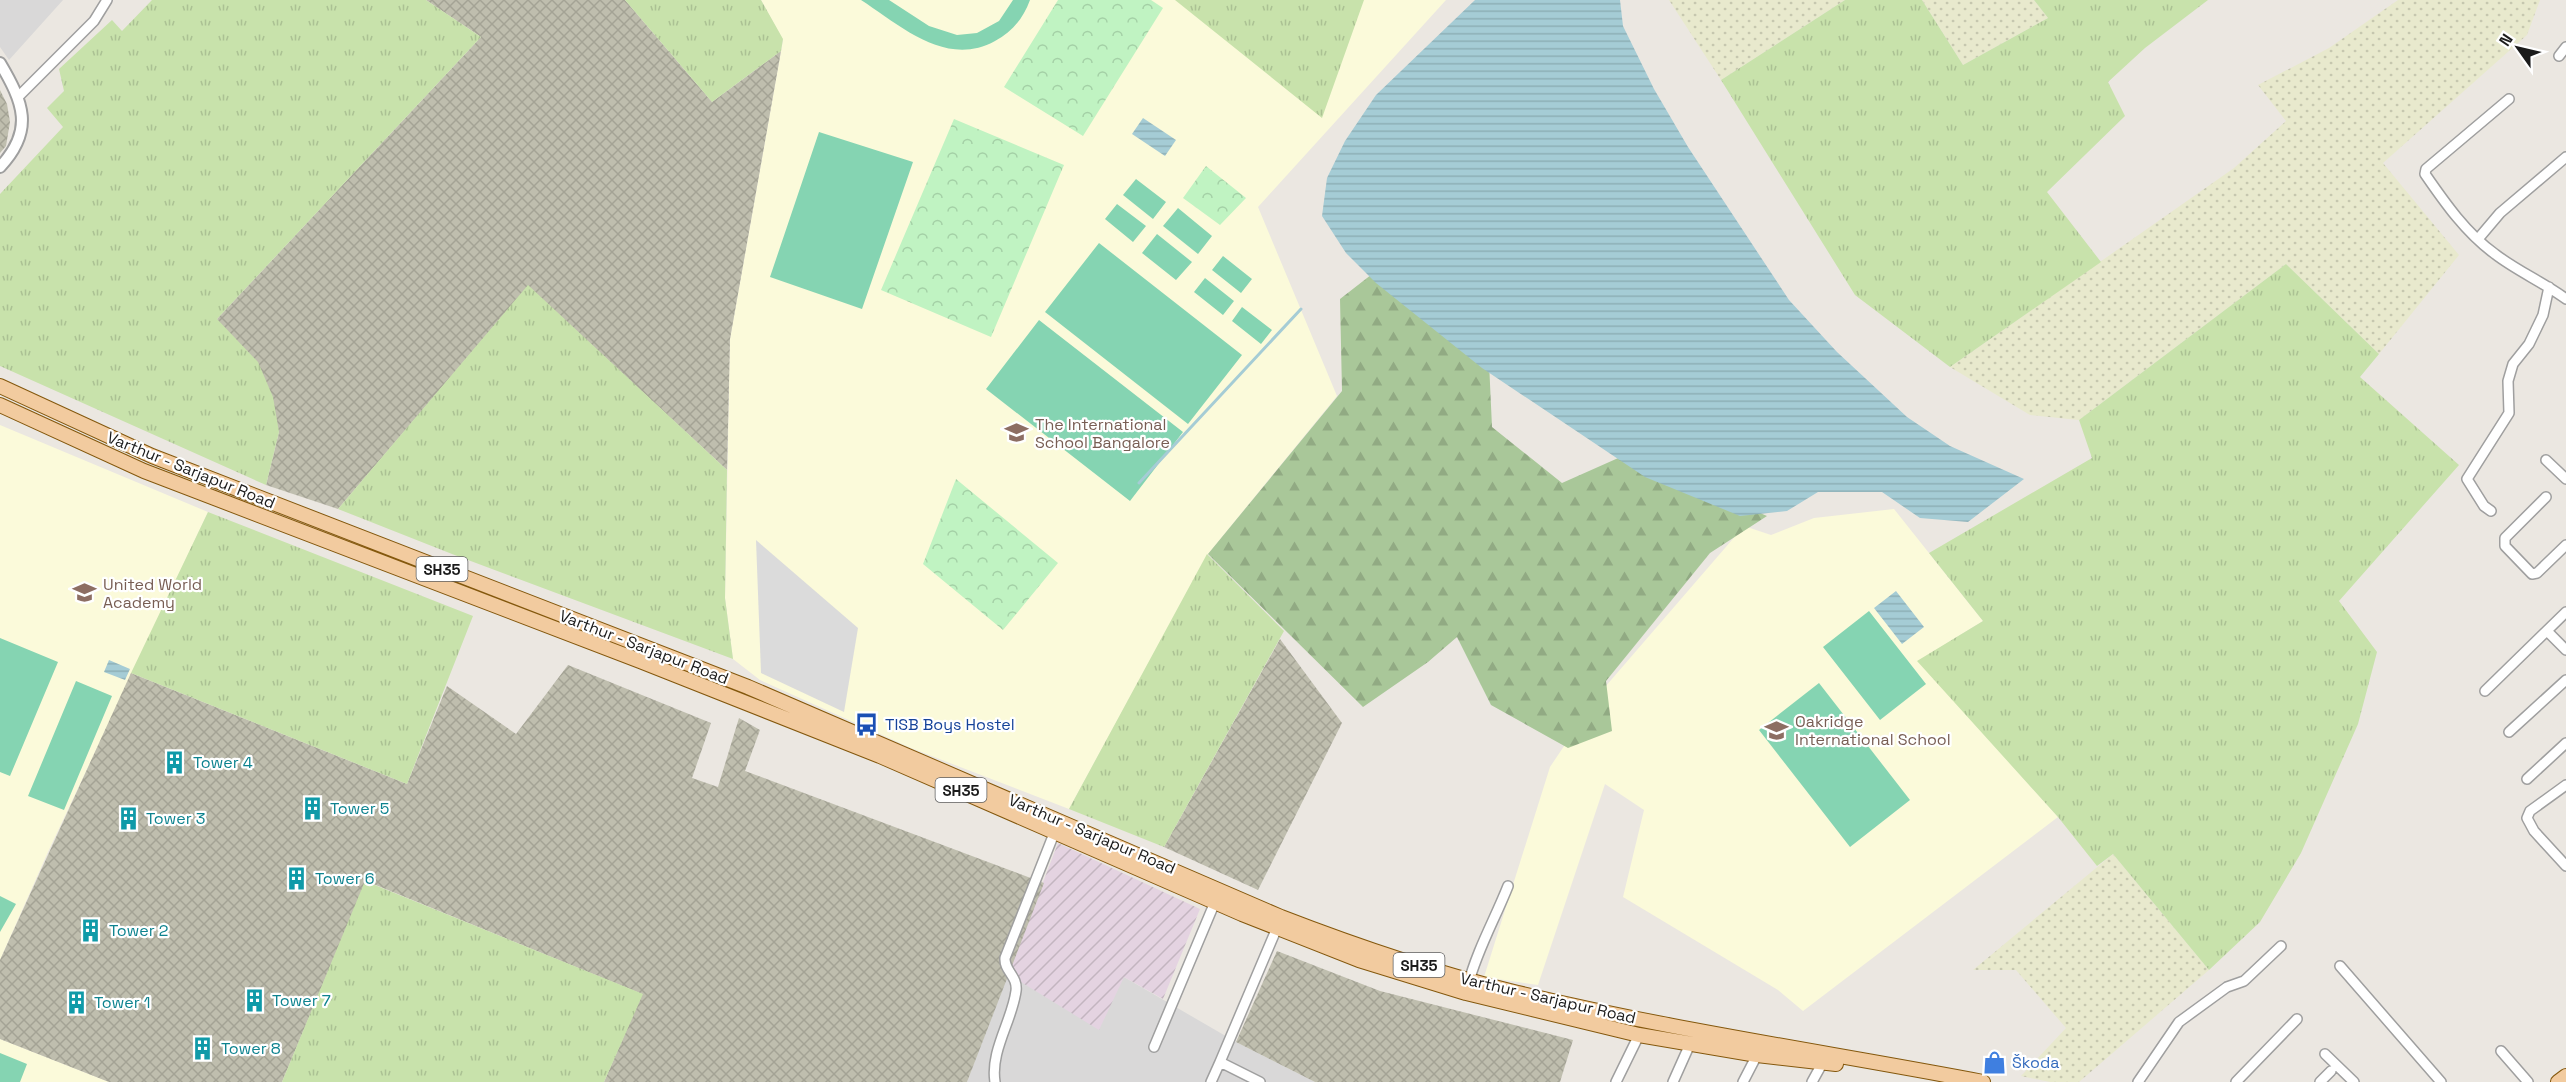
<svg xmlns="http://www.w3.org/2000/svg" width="2566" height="1082" font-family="'Space Grotesk',sans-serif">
	<defs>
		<pattern id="industrial-furrows" width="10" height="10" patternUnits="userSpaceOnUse" patternTransform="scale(1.5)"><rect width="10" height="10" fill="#e4d3e1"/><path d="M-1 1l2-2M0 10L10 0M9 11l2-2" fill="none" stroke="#c3b5c0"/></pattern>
		<pattern id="construction-cross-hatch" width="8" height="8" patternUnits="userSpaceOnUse" patternTransform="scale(1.5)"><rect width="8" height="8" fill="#bfbeae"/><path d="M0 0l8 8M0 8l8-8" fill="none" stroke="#a4a395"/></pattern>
		<pattern id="farmland-dots" width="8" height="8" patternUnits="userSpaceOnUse" patternTransform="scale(1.5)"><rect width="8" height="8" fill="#e8e9cd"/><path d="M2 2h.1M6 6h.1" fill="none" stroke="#c6c7af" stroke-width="1.8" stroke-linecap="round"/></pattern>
		<pattern id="grass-tufts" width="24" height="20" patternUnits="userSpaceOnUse" patternTransform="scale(1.5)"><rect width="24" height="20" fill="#c8e2ab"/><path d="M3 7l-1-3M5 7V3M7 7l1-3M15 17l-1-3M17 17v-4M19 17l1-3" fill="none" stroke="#abc193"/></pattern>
		<pattern id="forest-firs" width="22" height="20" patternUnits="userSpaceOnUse" patternTransform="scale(1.5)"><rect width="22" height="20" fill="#a9c799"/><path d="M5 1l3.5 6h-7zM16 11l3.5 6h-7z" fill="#91aa83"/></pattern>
		<pattern id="park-crowns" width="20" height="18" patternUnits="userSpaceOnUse" patternTransform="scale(1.5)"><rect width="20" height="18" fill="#c0f3c2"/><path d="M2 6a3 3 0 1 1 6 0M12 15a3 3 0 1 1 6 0" fill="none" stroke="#a4d0a6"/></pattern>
		<pattern id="water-rules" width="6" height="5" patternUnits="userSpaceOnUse" patternTransform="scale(1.5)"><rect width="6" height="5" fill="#a5ccd5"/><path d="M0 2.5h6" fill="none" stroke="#8dafb6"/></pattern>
	</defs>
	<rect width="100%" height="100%" fill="#ebe7e1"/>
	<path fill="#d9d8d8" d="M0 0H63L9 60 0 47Z
		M1008 974 1124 977 1236 1042 1315 1082H967Z"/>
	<path fill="url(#industrial-furrows)" d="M1058 843 1200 909 1163 999 1124 977 1099 1030 1008 974Z"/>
	<path fill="#fbfada" d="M761 0H1446L1258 207 1337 396 1208 554 1069 809 911 748 760 680 733 659 725 598 730 339 783 40Z
		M0 425 208 512 48 852 0 960Z
		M1894 509 1983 621 1918 661 2058 817 1803 1011 1778 990 1623 897 1644 810 1605 784 1538 985 1484 977 1550 767 1599 694 1744 526 1771 535 1814 518Z
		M0 1039 109 1082H0Z"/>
	<path fill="url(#construction-cross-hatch)" d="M426 0H625L712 102 781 51 730 339 727 470 528 286 338 509 266 485 279 432 217 319 481 37Z
		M0 90 7 104 10 122 6 146 0 153Z
		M1280 639 1342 723 1258 890 1164 847Z
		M568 665 711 723 692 778 718 787 739 718 760 730 745 771 1044 883 967 1082H604L642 994 366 881 282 1082H109L0 1039V960L131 673 407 784 447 686 516 734Z
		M1277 951 1380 991 1573 1040 1560 1082H1315L1236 1042Z"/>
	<path fill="url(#farmland-dots)" d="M1669 0H1845L1721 80Z
		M1922 0H2034L2048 18 1963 65Z
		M2398 0H2540L2527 35 2383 163 2459 255 2379 354 2286 264 2079 420 2030 415 1950 367 2234 168 2286 121 2258 85 2329 48Z
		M2113 854 2209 970 2079 1082H2050L2021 1076 2066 1028 2016 970H1973Z"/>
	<path fill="url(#grass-tufts)" d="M152 0H426L481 37 217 319 258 362 273 397 279 432 266 485 0 366V194L63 127 47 108 64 91 59 69 112 20 122 31Z
		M625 0H761L783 39 781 51 712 102Z
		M1175 0H1364L1322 118Z
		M1845 0H1922L1963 65 2048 18 2034 0H2208L2145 48 2108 82 2125 116 2047 192 2101 262 1950 367 1855 295 1721 80Z
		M2286 264 2379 354 2360 377 2459 465 2339 601 2377 652 2358 724 2301 853 2260 922 2209 970 2113 854 2097 866 2058 817 1917 661 1983 621 1929 553 2092 458 2079 420Z
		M528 285 727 470 725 598 733 659 452 554 338 509Z
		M208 512 473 616 407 784 131 673Z
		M1207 554 1284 631 1164 847 1069 809Z
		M365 881 643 994 604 1082H282Z"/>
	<path fill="url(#forest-firs)" d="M1385 264 1487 319 1492 427 1562 483 1625 455 1767 516 1710 553 1606 681 1612 731 1568 748 1491 705 1457 637 1428 662 1363 707 1208 554 1342 391 1340 299Z"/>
	<path fill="url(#park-crowns)" d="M1058 0H1151L1163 8 1083 136 1004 87Z
		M954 119 1064 165 991 337 881 290Z
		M1206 166 1246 198 1220 225 1183 198Z
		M956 479 1058 563 1003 630 923 564Z"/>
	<path fill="#85d4b2" d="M861 0H889L929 26 957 35 977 33 999 21 1013 0H1030C1023 19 1012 32 995 41 946 68 901 26 861 0Z
		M819 132 913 162 862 309 770 277Z
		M1136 179 1166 202 1153 219 1123 195Z
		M1117 204 1146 226 1133 242 1105 219Z
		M1178 208 1212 236 1198 254 1163 226Z
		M1157 234 1192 262 1176 280 1142 253Z
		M1099 243 1242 355 1188 424 1045 312Z
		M1223 256 1252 279 1241 293 1212 270Z
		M1205 278 1234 301 1223 315 1194 292Z
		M1242 307 1272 330 1261 344 1232 321Z
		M1039 320 1183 432 1130 501 986 389Z
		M1869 611 1926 684 1880 720 1823 647Z
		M0 638 58 662 10 776 0 772Z
		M76 681 112 696 64 810 28 796Z
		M1819 683 1910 800 1850 847 1759 730Z
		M0 896 16 904 0 932Z
		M0 1053 27 1064 20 1082H0Z"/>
	<path fill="#dbdbdb" d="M756 540 858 628 844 712 761 673Z"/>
	<path fill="url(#water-rules)" d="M1475 0H1620L1623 26 1654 89 1688 147 1789 300 1837 352 1907 417 1950 446 2024 479 1968 522 1920 518 1882 492H1818L1787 511 1740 516 1645 477 1482 368 1376 283 1346 253 1322 216 1327 178 1345 141 1376 95Z
		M1143 118 1176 140 1165 156 1132 134Z
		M1896 591 1924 627 1902 644 1874 608Z
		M109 660 130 669 125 680 104 672Z"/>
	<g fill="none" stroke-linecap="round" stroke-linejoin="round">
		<path stroke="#a5ccd5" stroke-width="3" d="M1139 483 1301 309"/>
		<defs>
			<path id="minor" d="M2559 56 2566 47
				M19 96 94 21 107 0
				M2509 99 2426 169 2425 174C2445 203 2466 233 2495 254 2517 271 2543 282 2566 299
				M2478 239 2500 213 2566 157
				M2546 460 2566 479
				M2546 497 2505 538V546L2532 574 2537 573 2566 545
				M2491 511 2484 506 2467 479 2509 413 2508 381 2513 364 2529 344 2543 315 2549 287
				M2547 631 2566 650
				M2485 691 2566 612
				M2509 732 2566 680
				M2527 779 2566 743
				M2566 785 2530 811 2527 818 2534 831 2566 866
				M2340 966 2441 1082
				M1468 985C1477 950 1495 919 1508 886
				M1154 1047 1215 902
				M2501 1051 2528 1082
				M2325 1054 2354 1082
				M1220 1062 1279 923
				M995 1082C990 1051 1012 1021 1016 991 1018 976 1004 971 1005 958L1055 831
				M1211 1082 1220 1062 1260 1082
				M1616 1082 1639 1035
				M1673 1082 1690 1044
				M1743 1082 1757 1055
				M1812 1082 1823 1062
				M2138 1082 2179 1022 2227 987 2244 981 2281 946
				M2236 1082 2297 1019
				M2320 1082 2331 1071"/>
			<path id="tertiary" d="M0 63C23 102 35 130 0 167"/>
			<path id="primary" d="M0 386 152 456 748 687 1281 917C1356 946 1432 972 1510 991 1666 1029 1825 1052 1983 1082
				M0 405 144 471 640 661 880 756 1242 914 1359 960 1466 993 1639 1035 1757 1055 1836 1064
				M2558 1082 2566 1076"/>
		</defs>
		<use href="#minor" stroke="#9f9f9f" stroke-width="12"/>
		<use href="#tertiary" stroke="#9f9f9f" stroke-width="14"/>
		<use href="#primary" stroke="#84580d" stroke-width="16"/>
		<use href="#minor" stroke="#fff" stroke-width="9"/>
		<use href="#tertiary" stroke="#fff" stroke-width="10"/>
		<use href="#primary" stroke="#f2cb9f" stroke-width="14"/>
	</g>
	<defs>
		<symbol id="school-bare" viewBox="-9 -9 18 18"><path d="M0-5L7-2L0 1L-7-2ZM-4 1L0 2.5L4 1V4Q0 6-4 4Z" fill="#8d6e63" stroke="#fff" stroke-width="2.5" paint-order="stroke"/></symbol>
		<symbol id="bus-bare" viewBox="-9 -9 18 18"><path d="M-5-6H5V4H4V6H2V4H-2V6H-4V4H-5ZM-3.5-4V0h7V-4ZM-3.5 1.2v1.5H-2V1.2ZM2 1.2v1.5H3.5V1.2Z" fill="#1a4fb4" stroke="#fff" stroke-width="2.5" paint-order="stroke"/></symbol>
		<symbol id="building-bare" viewBox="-9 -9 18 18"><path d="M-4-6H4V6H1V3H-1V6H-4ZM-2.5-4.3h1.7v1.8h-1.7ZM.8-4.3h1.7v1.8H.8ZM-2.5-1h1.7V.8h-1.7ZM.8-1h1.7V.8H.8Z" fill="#0f9aa8" stroke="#fff" stroke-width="2.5" paint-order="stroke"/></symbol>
		<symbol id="shop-bare" viewBox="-9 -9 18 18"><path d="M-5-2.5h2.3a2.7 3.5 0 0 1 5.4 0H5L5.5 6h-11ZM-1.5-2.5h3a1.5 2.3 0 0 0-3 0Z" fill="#3f7fe0" stroke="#fff" stroke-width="2.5" paint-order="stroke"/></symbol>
	</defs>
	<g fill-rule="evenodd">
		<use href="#school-bare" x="1000" y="416" width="33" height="33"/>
		<use href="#school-bare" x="68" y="576" width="33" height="33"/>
		<use href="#bus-bare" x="850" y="708" width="33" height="33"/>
		<use href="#school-bare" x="1760" y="714" width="33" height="33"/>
		<use href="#building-bare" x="158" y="746" width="33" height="33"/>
		<use href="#building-bare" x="296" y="792" width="33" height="33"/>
		<use href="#building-bare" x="112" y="802" width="33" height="33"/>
		<use href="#building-bare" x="280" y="862" width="33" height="33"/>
		<use href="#building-bare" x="74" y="914" width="33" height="33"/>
		<use href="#building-bare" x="238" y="984" width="33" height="33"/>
		<use href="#building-bare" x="60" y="986" width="33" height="33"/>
		<use href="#building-bare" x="186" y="1032" width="33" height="33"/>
		<use href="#shop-bare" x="1978" y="1046" width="33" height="33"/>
	</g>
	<g text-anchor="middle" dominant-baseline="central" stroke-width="4.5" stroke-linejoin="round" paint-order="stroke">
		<g fill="#fff" stroke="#5f5f5f" stroke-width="1.5">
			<rect x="416.5" y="557" width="51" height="24" rx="4.5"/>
			<rect x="935.5" y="778" width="51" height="24" rx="4.5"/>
			<rect x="1393.5" y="953" width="51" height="24" rx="4.5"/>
		</g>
		<g font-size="15" font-weight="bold" fill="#1b1b1b">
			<text x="442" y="569">SH35</text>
			<text x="961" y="790">SH35</text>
			<text x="1419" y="965">SH35</text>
		</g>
		<g font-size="16" fill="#785e54" stroke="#fff" text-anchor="start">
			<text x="1035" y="424">The International<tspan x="1035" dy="18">School Bangalore</tspan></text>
			<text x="103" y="584">United World<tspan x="103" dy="18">Academy</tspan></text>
			<text x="1795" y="721">Oakridge<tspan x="1795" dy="18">International School</tspan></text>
		</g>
		<g font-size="16" fill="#1b1b1b" stroke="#fff">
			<text transform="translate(191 470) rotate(22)">Varthur - Sarjapur Road</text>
			<text transform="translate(644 647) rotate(21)">Varthur - Sarjapur Road</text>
			<text transform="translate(1092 834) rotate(23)">Varthur - Sarjapur Road</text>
			<text transform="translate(1548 998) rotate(13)">Varthur - Sarjapur Road</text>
		</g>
		<g font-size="16" fill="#164399" stroke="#fff" text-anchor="start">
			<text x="885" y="724">TISB Boys Hostel</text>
		</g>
		<g font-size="16" fill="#0d838f" stroke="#fff" text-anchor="start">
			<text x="193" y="762">Tower 4</text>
			<text x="330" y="808">Tower 5</text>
			<text x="146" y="818">Tower 3</text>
			<text x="315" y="878">Tower 6</text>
			<text x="109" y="930">Tower 2</text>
			<text x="272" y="1000">Tower 7</text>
			<text x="94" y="1002">Tower 1</text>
			<text x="221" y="1048">Tower 8</text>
		</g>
		<g font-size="16" fill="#366cbe" stroke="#fff" text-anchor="start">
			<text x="2012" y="1062">Škoda</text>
		</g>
	</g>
	<g transform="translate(2518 48) rotate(304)" stroke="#ffffff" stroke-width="4.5" paint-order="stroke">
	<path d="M0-4.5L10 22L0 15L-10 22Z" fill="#1b1b1b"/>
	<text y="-9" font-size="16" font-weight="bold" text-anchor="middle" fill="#1b1b1b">N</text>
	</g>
</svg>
